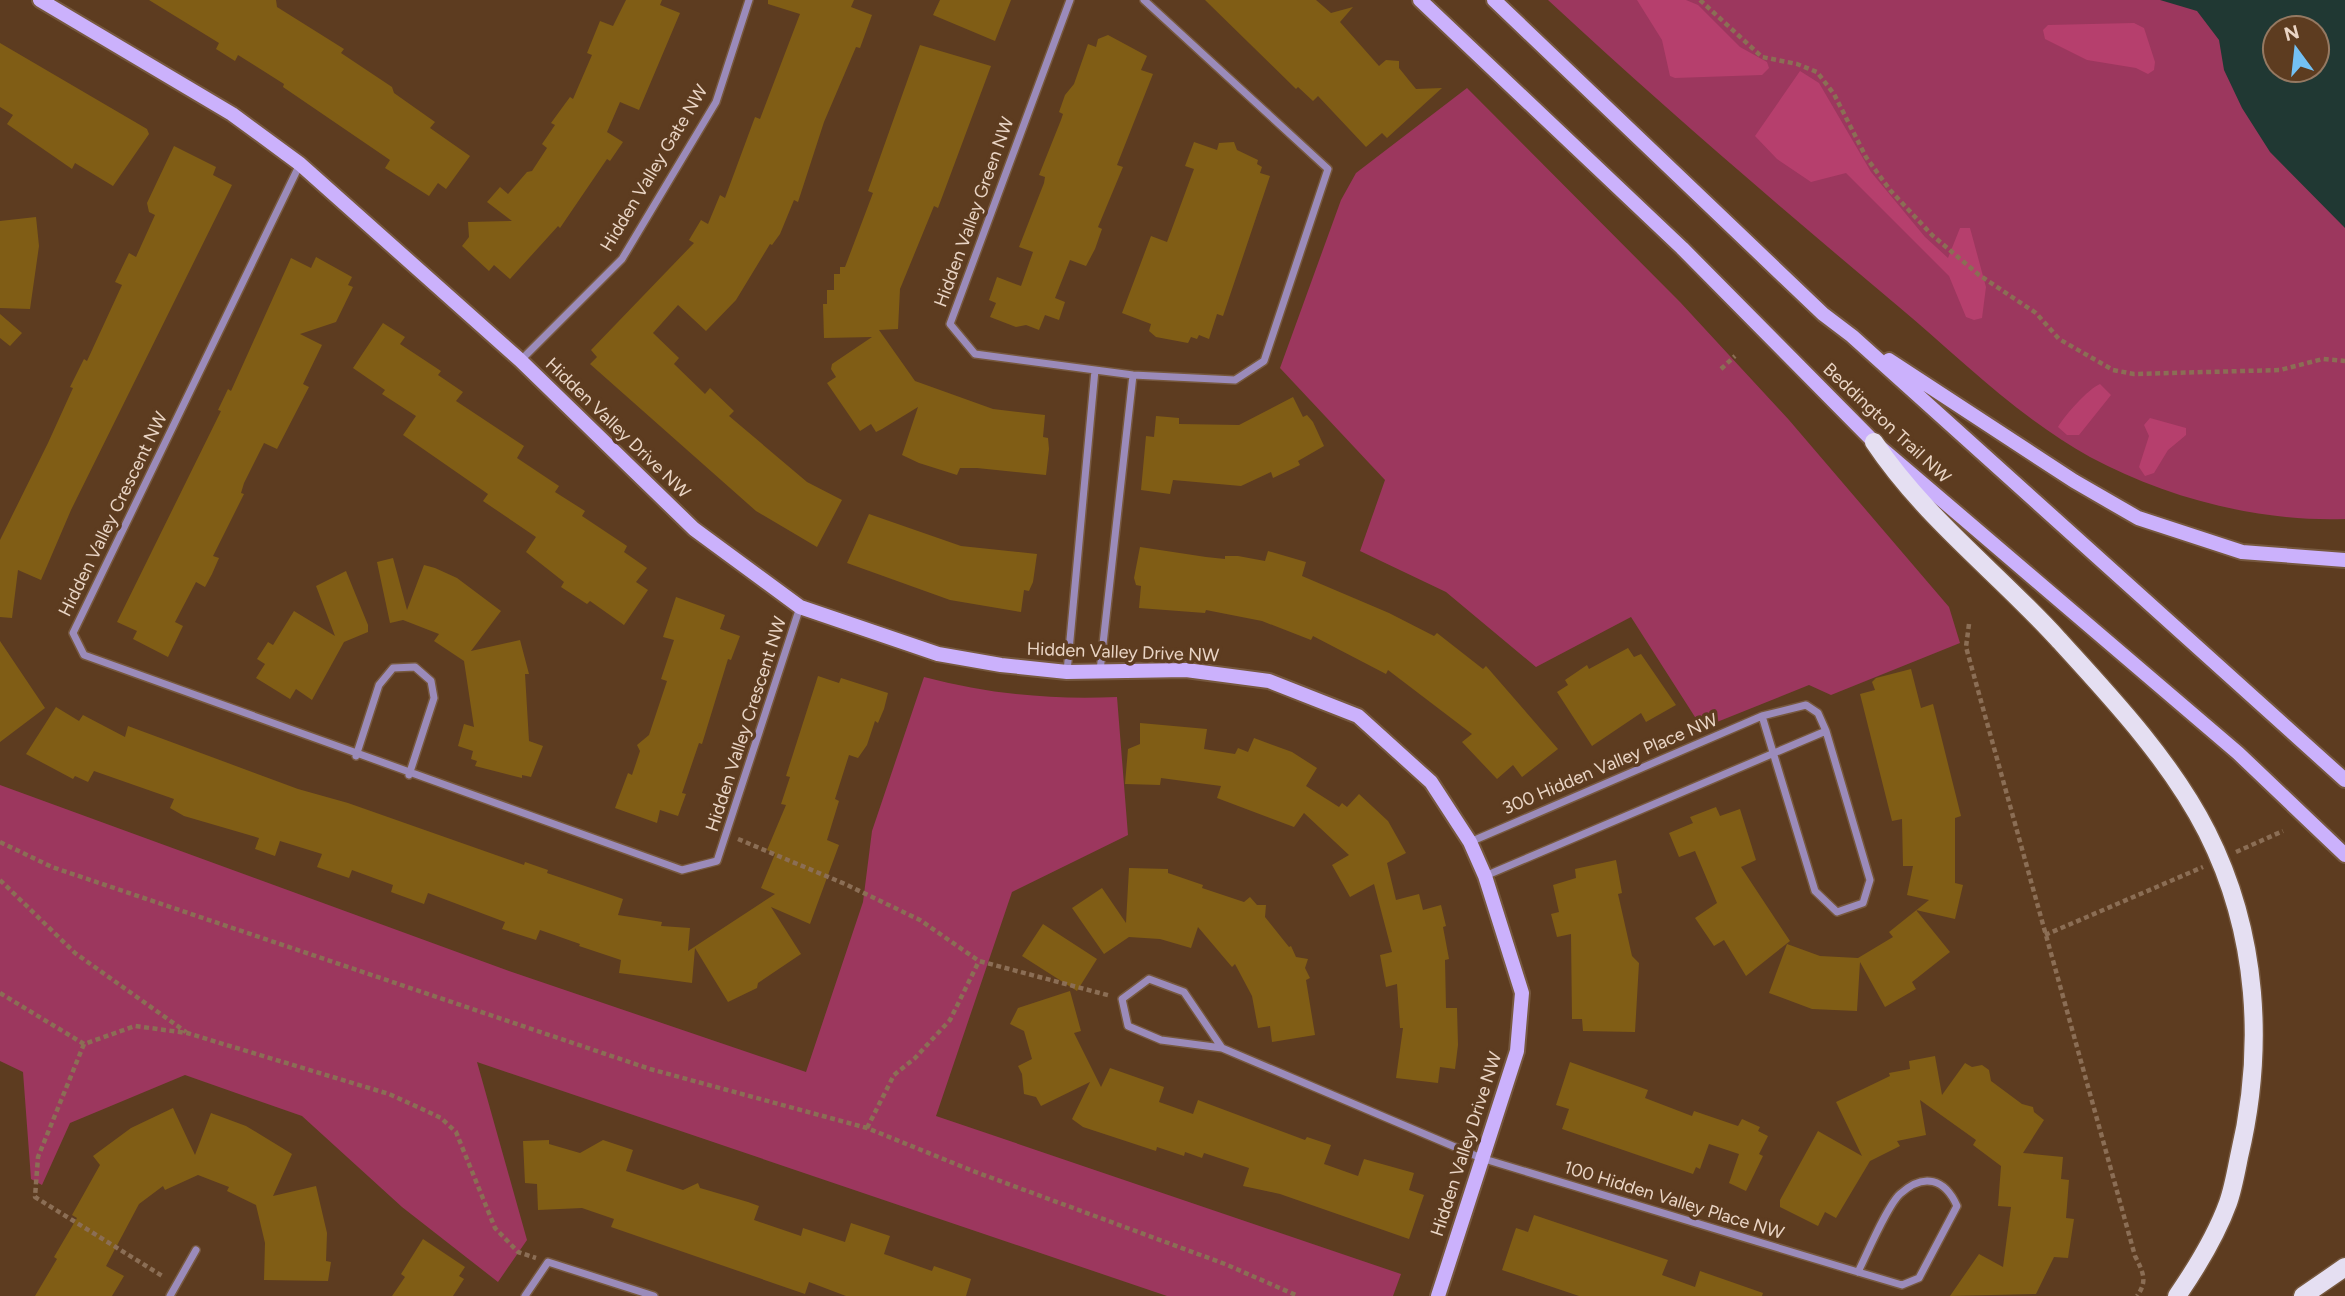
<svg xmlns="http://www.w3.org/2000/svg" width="2345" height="1296" font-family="Figtree,sans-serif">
	<rect width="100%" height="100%" fill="#5d3c20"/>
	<path fill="#9c375e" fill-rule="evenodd" d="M1548 0H2345V519C2259 522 2166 498 2090 457 2019 418 1961 359 1899 307 1780 207 1662 106 1548 0ZM2275 28H2317V70H2275Z
		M1467 88 1680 302 1789 420 1949 607 1960 643 1831 695 1809 685 1702 728 1631 617 1536 667 1446 592 1360 551 1385 480 1280 368 1341 200 1356 173Z
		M924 677C988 694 1051 700 1117 697L1128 835 1012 892 936 1116 1401 1274 1393 1296H1167L477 1062 527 1240 498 1282 402 1207 302 1116 185 1075 70 1123 42 1185 31 1179 23 1072 0 1061V785L509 971 806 1072 863 902 872 831Z"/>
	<path fill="#b63f6d" d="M1637 0H1686L1698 5 1740 47 1767 62 1769 68 1762 75 1675 78 1670 76 1662 40Z
		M2134 23 2144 28 2155 62 2154 70 2148 74 2136 68 2087 60 2045 39 2043 30 2048 25Z
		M1800 71 1819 83 1871 172 1925 237 1948 258 1960 228H1970L1986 287 1982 318 1974 320 1966 317 1949 276 1846 173 1811 182 1777 159 1755 136Z
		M2100 384 2111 395 2079 435H2067L2058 427C2065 415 2088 389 2100 384Z
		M2150 418 2186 428V435L2168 450 2154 473 2145 476 2139 467 2149 436 2144 425Z"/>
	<path fill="#203833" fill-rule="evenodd" d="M2160 0H2345V228L2270 152 2242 108 2224 70 2219 40 2197 11ZM2275 28H2317V70H2275Z"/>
	<path fill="#805d15" d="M149 0H276L277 7 344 49 341 53 392 87 394 93 435 122 430 128 470 156 446 189 438 183 429 196 385 168 390 160 283 87 284 84 238 55 235 61 216 49 219 43Z
		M626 0H662L660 5 680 13 639 110 620 102 607 132 623 142 610 161 607 159 560 228 558 226 510 279 494 265 489 271 462 246 469 237 468 222 512 221 487 202 500 187 508 194 527 172 532 171 547 148 542 144 555 125 551 123 570 97 573 99 592 55 587 53 600 21 613 26Z
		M768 0H854L851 7 872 15 860 48 856 47 824 122 798 202 794 200 780 234 772 245 770 244 736 300 706 331 678 305 653 333 679 358 674 364 705 394 710 388 734 411 729 416 807 482 842 500 817 547 756 511 590 364 597 357 591 350 694 243 689 240 701 220 708 224 720 195 725 198 755 117 760 119 800 14 768 4Z
		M940 0H1011L995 41 933 15Z
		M1205 0H1316L1331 13 1353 7 1340 22 1379 66 1386 60 1399 61V68L1416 89 1442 88 1387 138 1382 133 1366 147 1318 96 1313 101 1298 87 1296 89Z
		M1108 35 1147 56 1141 70 1153 74 1117 165 1123 167 1098 227 1102 229 1095 249 1086 266 1070 260 1055 298 1065 302 1059 320 1045 315 1039 330 1026 325 1016 327 990 317 996 303 989 300 997 277 1021 286 1033 252 1019 247 1044 183 1045 177 1039 175 1061 120 1063 114 1059 112 1065 95 1074 84 1088 44 1096 47 1098 39Z
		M0 43 147 129 149 134 113 186 75 163 72 169 7 124 13 115 0 107Z
		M920 45 991 66 938 208 934 206 900 289 898 329 879 330 915 381 993 409 1045 415 1043 437 1048 438 1049 449 1046 475 977 468H960L957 475 919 463 902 455 918 407 882 429 876 432 871 424 860 431 827 383 836 377 831 369 832 364 872 337 824 338 823 304H827V290H834V274H840V267H845L873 193 868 191Z
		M1194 142 1217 150 1219 143 1234 142 1237 150 1258 160 1257 164 1262 167 1260 173 1270 176 1223 316 1217 314 1209 339 1199 335 1197 339 1191 337 1188 343 1156 337 1149 331 1151 324 1122 313 1151 236 1167 242 1194 169 1185 166Z
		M174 146 216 167 213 175 232 185 71 510 41 580 18 570 12 618 0 617V540L48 443 73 388 70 387 84 359 87 361 122 285 115 282 129 253 136 257 155 215 149 212 147 203Z
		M36 217 39 246 30 309 0 308V221Z
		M316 257 352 277 348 285 353 287 336 322 300 334 322 345 303 384 309 387 277 449 264 443 244 483 241 493 244 494 213 556 219 558 212 574 205 587 196 582 175 622 183 626 168 657 133 639 137 631 117 622 221 411 218 410 228 389 231 391 291 258 311 268Z
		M0 314 22 333 10 346 0 338Z
		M383 323 405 337 400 344 441 371 438 375 463 392 456 401 524 446 517 458 559 486 555 492 585 511 582 516 627 546 624 552 647 568 636 582 648 590 624 625 590 601 587 604 561 587 564 582 526 552 536 537 483 501 488 494 403 435 416 416 382 394 385 390 353 368Z
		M1293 397 1303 417 1307 415 1313 422 1324 446 1298 461 1300 465 1273 478 1271 472 1241 486 1173 480 1170 494 1141 490 1146 436 1154 437 1156 416 1179 418V424L1239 425Z
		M869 514 961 546 1037 554 1033 582 1029 591 1024 590 1021 612 950 600 847 563Z
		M1140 547 1206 557 1225 559V556H1238L1265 561 1268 551 1306 562 1302 576 1389 613 1434 636 1437 633 1483 669 1486 666 1558 749 1522 777 1513 765 1497 779 1462 742 1472 734 1388 670 1386 674 1313 636 1311 640 1262 621 1206 610 1205 613 1139 608 1141 586 1136 585 1134 578Z
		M393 558 407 610 424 565 435 568 457 578 501 611 471 651 520 640 529 674H525L529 741 543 746 531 777 522 775V778L475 766 477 761 471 759 473 751 458 746 464 724 474 727 464 661 434 641 439 634 403 620 390 623 377 562Z
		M346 571 368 625V632L344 642 312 700 296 689 290 699 256 678 265 664 257 659 268 642 273 645 294 611 335 636 316 586Z
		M676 597 725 615 720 629 740 636 731 660 728 659 702 744 699 743 682 793 686 794 678 816 660 810 657 823 615 808 628 773 632 775 640 751 637 745 649 735 667 681 661 679 674 640 663 637Z
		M0 641 45 708 0 742Z
		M1628 648 1634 657 1641 654 1676 705 1646 722 1641 713 1592 746 1557 692 1568 685 1565 680 1587 665 1589 669Z
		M1911 669 1921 708 1933 704 1961 816 1955 818V883L1963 885 1955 919 1916 910 1950 952 1912 982 1916 989 1885 1007 1860 962 1857 1011 1812 1009 1769 993 1787 944 1820 956 1858 958 1893 937 1889 932 1929 900 1907 895 1913 866H1903L1902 819 1892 821 1860 694 1875 690 1872 682 1876 678Z
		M818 676 839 683 841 678 888 693 884 709 878 723 875 721 867 745 858 758 849 755 835 799 839 801 827 840 839 845 810 924 771 907 801 954 758 983 757 988 728 1002 695 948 692 983 619 973 621 960 579 946 580 944 540 930 536 940 502 929 505 922 428 893 424 904 391 892 393 885 352 870 349 878 317 867 322 854 280 841 275 856 255 849 259 838 184 816 170 808 174 799 94 771 88 782 75 776 73 779 26 754 56 707 79 721 83 715 125 737 128 726 298 789 348 803 524 865 525 862 548 870 547 873 623 899 618 915 662 922 661 926 690 928 688 951 775 894 761 888 775 854 767 850 786 805 781 804 790 777 786 776Z
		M1140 723 1207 729 1204 749 1235 754 1238 748 1248 752 1254 738 1292 752 1317 768 1306 786 1339 807 1342 803 1347 807 1359 794 1388 821 1406 853 1387 863 1396 900 1419 894 1423 910 1441 905 1446 926 1443 927 1449 959 1445 960 1446 1008H1457L1458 1045 1455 1069 1440 1067 1438 1083 1396 1078 1403 1028H1400L1397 984 1386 987 1380 955 1392 952 1374 884 1350 897 1332 865 1349 855 1304 813 1294 827 1217 798 1221 786 1161 778 1160 785 1125 784 1128 749 1140 744Z
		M1716 807 1720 816 1740 809 1756 860 1741 867 1790 941 1746 976 1724 940 1714 946 1695 918 1717 903 1695 851 1679 857 1669 833 1693 823 1690 817Z
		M1616 860 1622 893 1618 894 1632 956 1639 963 1635 1032 1583 1031 1582 1019H1572L1571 934 1557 937 1551 914 1559 912 1553 885 1576 878 1575 869Z
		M1129 868 1168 869V873L1203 885 1202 888 1244 902 1250 897 1257 905H1266L1265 917 1289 947 1291 946 1296 957 1308 959 1305 968 1310 978 1306 980 1315 1035 1272 1042 1270 1026 1258 1028 1252 996 1235 964 1232 967 1198 927 1191 948 1160 939 1129 937 1104 954 1072 908 1102 888 1126 923Z
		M1043 924 1097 959 1077 991 1022 956Z
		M1070 991 1081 1031 1074 1033 1101 1087 1110 1068 1164 1087 1159 1102 1193 1114 1198 1100 1305 1140 1307 1137 1331 1145 1324 1164 1358 1176 1364 1159 1414 1173 1409 1190 1424 1195 1409 1239 1280 1194 1243 1186 1249 1168 1204 1153 1202 1158 1185 1152 1184 1156 1157 1147 1156 1151 1083 1127 1072 1119 1090 1082 1041 1106 1036 1097 1024 1094 1022 1074 1018 1066 1032 1059 1024 1031 1010 1024 1018 1008Z
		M1935 1056 1942 1095 1965 1063 1972 1067 1982 1065 1989 1070 1991 1081 2022 1104 2033 1107 2034 1112 2044 1120 2023 1153 2063 1157 2061 1179 2069 1180 2066 1218 2074 1219 2068 1258 2054 1257 2036 1294 1950 1296 1979 1254 2003 1267 2011 1207 1998 1206 2001 1166 1973 1145 1976 1140 1920 1100 1926 1135 1897 1141 1900 1146 1870 1161 1836 1218 1825 1212 1818 1226 1780 1207V1200L1818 1131 1862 1156 1836 1102 1890 1076 1889 1073 1910 1069 1909 1061Z
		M1570 1062 1648 1090 1645 1098 1692 1116 1694 1111 1738 1126 1742 1119 1760 1127 1758 1131 1768 1136 1759 1154 1763 1156 1746 1191 1729 1183 1739 1154 1709 1144 1700 1169 1696 1167 1693 1174 1562 1129 1569 1109 1556 1105Z
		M173 1108 195 1155 211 1113 246 1126 292 1154 273 1196 316 1186 327 1233 326 1261 331 1262 328 1281 264 1280 265 1243 256 1205 227 1191 229 1187 198 1175 165 1190 163 1186 139 1204 106 1266 124 1276 112 1296H35L57 1259 54 1257 77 1218 72 1215 100 1165 93 1156 131 1128Z
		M549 1140V1144L580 1153 603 1140 633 1150 626 1171 683 1190 698 1183 700 1188 748 1202 759 1206 754 1220 801 1236 803 1228 845 1242 851 1223 890 1236 884 1254 932 1271 934 1266 971 1279 966 1296H846L809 1282 805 1294 611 1227 614 1219 582 1208 538 1210 537 1184 525 1183 523 1141Z
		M1534 1215 1668 1260 1662 1275 1695 1287 1700 1271 1763 1293 1762 1296H1579L1502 1270 1516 1228 1528 1232Z
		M423 1239 465 1267 459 1276 464 1279 453 1296H392L405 1277 401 1274Z"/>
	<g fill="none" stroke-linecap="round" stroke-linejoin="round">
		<defs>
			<path id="street" d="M1070 0 950 324 975 354 1133 375 1235 380 1264 361 1328 169 1144 0
				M300 164 73 633 84 655 682 870 717 861 800 607
				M521 360 622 259 716 102 749 0
				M1100 671 1133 375
				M1067 672 1095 370
				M356 756 379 685 393 668 415 667 431 681 434 698 409 775
				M1470 842 1762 716 1806 705 1818 713 1826 731 1870 880 1863 903 1837 912 1815 891 1762 716
				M1485 876 1826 731
				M1222 1048 1184 992 1149 979 1122 999 1128 1026 1161 1040 1222 1048 1481 1158 1858 1272 1902 1285 1919 1278 1957 1206C1945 1179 1924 1172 1900 1194 1887 1206 1867 1254 1858 1272
				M170 1296 196 1250
				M525 1296 548 1262 654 1296"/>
			<path id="secondary" d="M40 0 232 114 300 164 520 360 694 529 800 607 938 654 1001 665 1067 672 1186 670 1269 681 1358 716 1431 782 1470 842 1485 876 1522 993 1517 1051 1438 1296
				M1420 0 1682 248 1874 442 2238 753 2345 855
				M1494 0 1823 314 1852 336 2345 780
				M1889 360 2074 481 2138 518 2242 552 2345 560"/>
			<path id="primary" d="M1874 442C1924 517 1998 573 2058 639 2112 698 2171 761 2207 832 2258 933 2265 1048 2239 1157 2236 1172 2233 1189 2228 1203 2216 1236 2197 1267 2177 1296
				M2303 1296 2345 1267"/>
		</defs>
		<use href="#street" stroke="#76583e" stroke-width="10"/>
		<use href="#secondary" stroke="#76583e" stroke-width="18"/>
		<use href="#primary" stroke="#76583e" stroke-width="21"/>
		<path stroke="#8b6e55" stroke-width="4.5" stroke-dasharray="5 3.5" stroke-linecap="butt" d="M1700 0 1762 57 1797 64 1817 72 1834 94 1866 157 1890 190 1932 235 1979 275 2036 313 2059 339 2113 370 2134 374 2280 370 2323 359 2345 361
			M1721 369 1735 356
			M1969 624 1966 647 2135 1256C2143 1272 2148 1281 2137 1296
			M738 839 845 884 920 920 979 961 1111 996
			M0 842 52 867 650 1069 867 1128 973 1171 1225 1264 1298 1296
			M2236 852 2283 831
			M0 880 75 953 186 1032
			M2045 935 2203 867
			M0 993 84 1044 135 1026 187 1033 389 1094 420 1108 441 1118 456 1132 495 1228 518 1252 536 1258
			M84 1044 38 1157 35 1197 164 1277
			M867 1128 894 1075 915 1058 950 1020 979 961"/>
		<use href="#street" stroke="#9b8bba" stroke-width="7"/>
		<use href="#secondary" stroke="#cbb1fc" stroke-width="14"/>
		<use href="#primary" stroke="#e5dff2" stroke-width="18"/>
	</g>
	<g text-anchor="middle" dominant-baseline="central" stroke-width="7" stroke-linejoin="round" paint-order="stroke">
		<g font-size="18" fill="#ead5c5" stroke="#5d3c20">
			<text transform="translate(654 168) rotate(-59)">Hidden Valley Gate NW</text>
			<text transform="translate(974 212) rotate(-70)">Hidden Valley Green NW</text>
			<text transform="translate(1887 423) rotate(43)">Beddington Trail NW</text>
			<text transform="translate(618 428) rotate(44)">Hidden Valley Drive NW</text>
			<text transform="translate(113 514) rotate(-64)">Hidden Valley Crescent NW</text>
			<text transform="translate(1123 652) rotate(2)">Hidden Valley Drive NW</text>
			<text transform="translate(746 724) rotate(-72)">Hidden Valley Crescent NW</text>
			<text transform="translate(1610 764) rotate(-23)">300 Hidden Valley Place NW</text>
			<text transform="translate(1466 1144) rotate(-72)">Hidden Valley Drive NW</text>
			<text transform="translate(1674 1200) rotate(17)">100 Hidden Valley Place NW</text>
		</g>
	</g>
	<g transform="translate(2296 49) rotate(345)"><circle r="33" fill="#5d3c20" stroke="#957962" stroke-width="2"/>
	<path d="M0-5L12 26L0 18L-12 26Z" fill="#73c1f5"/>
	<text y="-10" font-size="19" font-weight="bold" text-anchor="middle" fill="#ead5c5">N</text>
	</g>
</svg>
